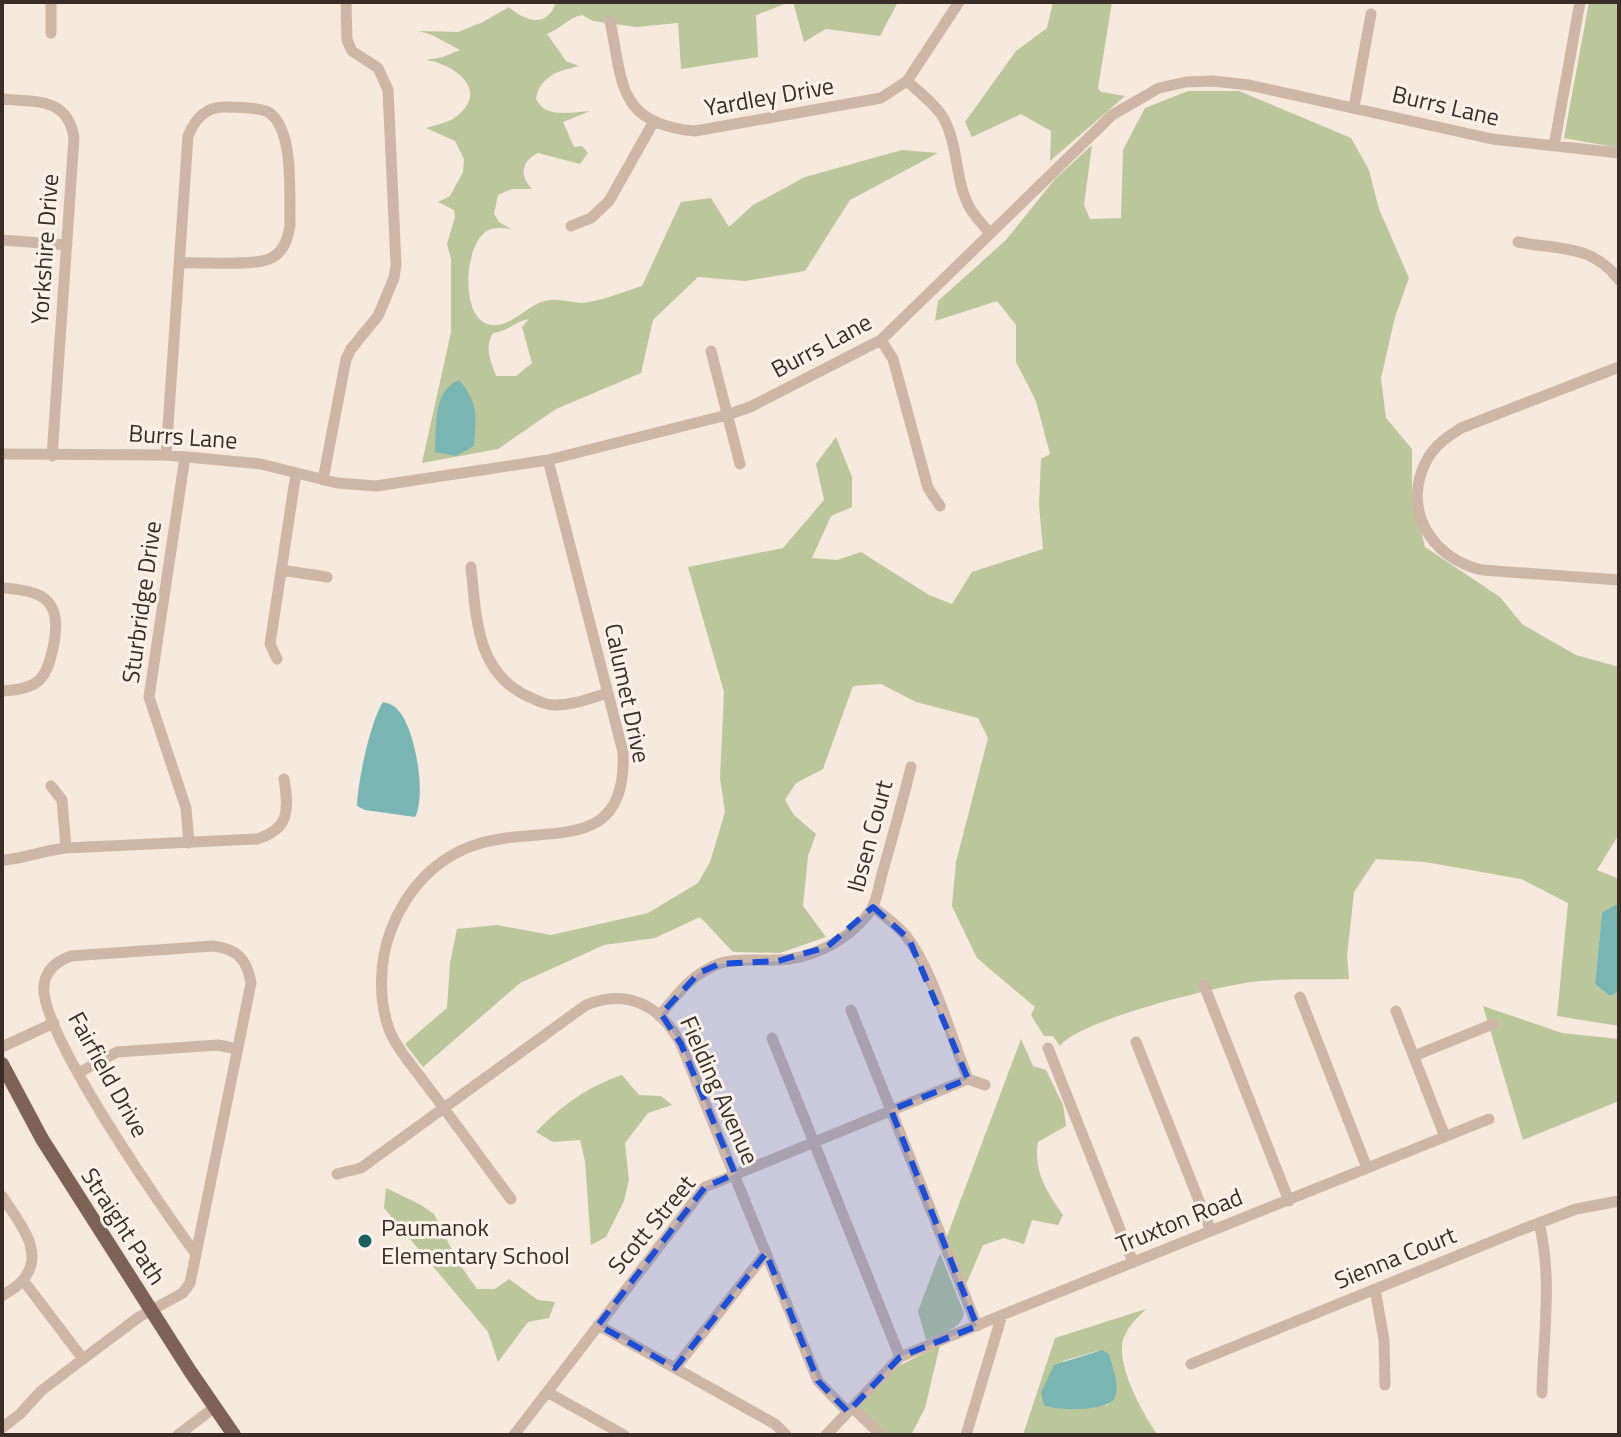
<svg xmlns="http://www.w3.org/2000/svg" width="1621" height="1437" font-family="'Titillium Web',sans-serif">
	<rect width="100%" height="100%" fill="#f5e8dd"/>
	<path fill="#bbc69b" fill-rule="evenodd" d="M556 2H790L756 15 758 57 681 69 678 23 636 27 593 21 582 15C567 18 561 29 547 34L566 61 579 66C558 71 540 76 536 99 545 119 572 112 590 111L563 122 574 147 582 146 588 153 580 164 538 153C520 162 520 176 532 189H512L498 195 494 214 499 222 511 229C503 228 494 227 487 231 465 244 461 308 483 322 505 335 526 305 545 301 559 297 575 305 589 302 607 299 625 291 642 286L681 202 711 198 729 227 753 205 805 177 902 150 938 153 850 200 805 271 745 281 698 277 653 320 641 373 556 409 498 449 422 463 451 332V259L447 244 455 217 454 210 438 202 450 196 463 172 464 159 455 141 426 128C436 125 448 123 457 116 490 90 454 64 426 60L443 57 460 50 432 35 419 31 458 32 483 22 509 7C525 22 548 28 556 2ZM529 319 522 327 532 363 516 376H496C491 361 484 348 493 333 508 331 516 321 529 319Z
		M793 2H898L880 36 826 29 804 42Z
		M1053 2H1112L1098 88 1101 92 1125 96 1050 161 1051 131 1021 114 972 137 965 122 1016 51 1047 28Z
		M1589 2H1619V148L1564 138Z
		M1188 91H1239L1351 138 1369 170 1379 209 1409 278 1395 317 1381 378 1386 418 1412 449V494L1425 547 1500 597 1522 624 1576 655 1619 667V834L1597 870 1619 879V905H1615L1602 914 1595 984 1610 996 1619 991V1026L1557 1016 1568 903 1521 879 1425 862 1376 859 1354 892 1347 956 1349 979C1317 980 1283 978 1251 982 1215 987 1079 1020 1060 1046L1053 1036H1044L1031 1015 1035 1007 977 958 952 906 956 862 988 738 978 718 916 702 881 684 853 686 823 769 796 783 785 800 794 815 816 834 808 856 803 906 826 937 780 953 733 952 700 917 655 938 604 945 520 983 423 1067 405 1044 447 1008 450 963 457 929 497 925 551 935 648 913 698 883 710 862 725 812 720 778 724 692 688 567 783 548 824 500 816 464 836 437 852 477V507L831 516 812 558 837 560 861 552 929 595 952 604 972 572 1043 549 1039 505 1041 459 1050 454 1036 401 1016 362V325L997 301 935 321 938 301 1006 240 1055 179 1092 145 1084 205 1090 219 1121 218 1123 150 1145 108Z
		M1483 1006 1562 1033 1619 1039V1101L1523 1140Z
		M1021 1039 1033 1066 1046 1070 1063 1105 1066 1126 1038 1142C1033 1171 1047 1192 1063 1215L1058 1225 1032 1220 1024 1244 1004 1238 983 1245 965 1287 946 1239Z
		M622 1075 639 1095 661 1096 672 1105 648 1113 625 1143 629 1180 624 1201 606 1237 591 1245 585 1161 580 1140 553 1142 536 1132C562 1105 587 1087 622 1075Z
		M386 1188 421 1205 434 1214 458 1262 477 1289H495L509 1279 538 1300 555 1302 549 1318 528 1322 498 1362 488 1332 384 1208Z
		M940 1253 964 1313C961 1330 940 1334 926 1340L918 1311Z
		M1146 1309C1137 1318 1127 1327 1123 1340 1116 1365 1143 1415 1158 1435H1023L1055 1338ZM1097 1351 1109 1354 1115 1383 1108 1405 1079 1408 1063 1361Z
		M940 1345 925 1408 911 1435H886L856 1407 893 1369Z"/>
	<path fill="#79b5b2" d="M459 380C479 403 476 417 474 446L456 456 435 452C437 426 432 391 459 380Z
		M383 702C387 703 391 704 395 707 415 723 427 795 415 817L365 810 357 806C358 780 370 723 383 702Z
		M1615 905H1619V991L1610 996 1595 984 1602 913Z
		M1102 1350 1109 1354C1112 1366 1120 1385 1115 1397 1110 1412 1055 1411 1044 1405L1041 1393 1054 1365Z"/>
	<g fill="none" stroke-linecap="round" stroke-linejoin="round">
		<path stroke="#ceb6a7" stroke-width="11" d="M51 2V33
			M610 21C623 83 617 124 695 131L881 98 907 81 959 2
			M907 81C921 94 938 106 946 123 959 150 955 182 970 208 975 217 983 225 990 233
			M2 99C35 102 68 97 74 138L52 456
			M1354 107 1371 14
			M1554 146 1580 2
			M571 226 591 218 609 201 653 123
			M2 240 67 245
			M1518 242C1559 250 1592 244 1619 280
			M881 340 893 359 928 488 940 506
			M711 351 740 464
			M1619 367 1461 428C1449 436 1436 444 1428 458 1400 507 1430 558 1482 570L1619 580
			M2 454 166 455 261 464 337 483 376 486 548 460 727 415 750 407 881 340 1112 115 1159 88 1186 82 1213 81 1249 85 1492 139 1619 153
			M166 455 188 136C195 119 205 107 224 107 236 107 257 107 268 112 295 128 289 196 290 225 288 240 282 256 266 260 246 266 203 262 180 263
			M185 457 149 697 186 808 189 843
			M323 480 346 359 351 349 378 316 394 278 396 265 388 90 378 68 352 51 347 40 346 2
			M471 567C476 615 476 669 523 694 532 698 543 705 553 705 571 706 590 698 608 693
			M281 570 327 577
			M2 588C42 590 62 599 54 643 47 679 40 689 2 691
			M277 659 270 644 296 473
			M51 786 62 800 66 848
			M2 860C24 859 44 850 66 848L257 839C290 829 289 809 284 779
			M873 907C884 916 896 924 906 936 933 970 951 1037 968 1079
			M1204 985 1289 1201
			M1300 997 1367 1168
			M851 1010 977 1326
			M1396 1011 1445 1137
			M661 1014C678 993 694 972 721 963 740 958 757 961 776 960 811 960 851 939 871 910 877 900 879 885 882 874 892 839 902 803 911 767
			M772 1038 900 1357
			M1136 1042 1211 1231
			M2 1047 54 1023
			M1048 1048 1133 1262
			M1414 1056 1493 1024
			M78 1073 117 1052 218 1045 237 1049
			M968 1079 985 1085
			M337 1174 361 1168 586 1005C628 988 661 1006 681 1044L818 1381 848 1412
			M2 1196C17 1220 48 1253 22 1281 17 1287 8 1292 2 1296
			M511 1199C483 1162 456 1124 428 1087 415 1069 399 1052 390 1032 378 1000 379 961 391 930 406 890 436 857 478 844 543 823 628 858 623 752L548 460
			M1539 1223C1553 1279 1543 1336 1542 1393
			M23 1280 83 1359
			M1375 1289 1384 1340 1385 1385
			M598 1325 775 1424 786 1435
			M1191 1364 1523 1229 1576 1209 1619 1201
			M675 1368 766 1253
			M547 1392 624 1435
			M853 1408 881 1435
			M2 1428 20 1414 41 1391 83 1359 139 1317 183 1293 190 1283 196 1254C165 1213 38 1030 44 985 46 969 57 961 71 956L213 946C237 949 247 959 251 983L196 1254
			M178 1435 215 1407
			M514 1435 705 1187 968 1079
			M826 1435 900 1357 1002 1315
			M966 1435 1002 1315 1489 1119"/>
		<path stroke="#7e6258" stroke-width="14" d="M2 1064 42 1139 190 1371 234 1435"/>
	</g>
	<path fill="#1d4ed8" fill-opacity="0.2" stroke="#1d4ed8" stroke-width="6" stroke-dasharray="16 10" stroke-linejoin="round" d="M873 907 909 939 968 1079 891 1110 977 1326 900 1357 848 1412 818 1381 766 1253 675 1368 598 1325 705 1187 735 1174 681 1044 661 1014 699 973 719 964 778 961 827 947Z"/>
	<circle fill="#19605f" stroke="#fcf2ea" stroke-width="3" cx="365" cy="1241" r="8"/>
	<g text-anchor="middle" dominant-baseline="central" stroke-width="6" stroke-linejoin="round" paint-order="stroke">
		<g font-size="24" fill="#3a2d28" stroke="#fcf2ea">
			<text transform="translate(769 96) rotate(-10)">Yardley Drive</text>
			<text transform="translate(1446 105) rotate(13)">Burrs Lane</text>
			<text transform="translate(44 249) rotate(-86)">Yorkshire Drive</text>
			<text transform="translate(821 345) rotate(-28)">Burrs Lane</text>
			<text transform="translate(183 436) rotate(4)">Burrs Lane</text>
			<text transform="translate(141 602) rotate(-82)">Sturbridge Drive</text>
			<text transform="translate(628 693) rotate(78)">Calumet Drive</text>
			<text transform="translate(869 836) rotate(-75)">Ibsen Court</text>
			<text transform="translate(109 1074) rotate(61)">Fairfield Drive</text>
			<text transform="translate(720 1090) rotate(66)">Fielding Avenue</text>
			<text transform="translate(1179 1220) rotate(-22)">Truxton Road</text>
			<text transform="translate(651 1224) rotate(-50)">Scott Street</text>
			<text transform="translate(124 1226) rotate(57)">Straight Path</text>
			<text transform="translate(1395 1257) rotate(-22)">Sienna Court</text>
		</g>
		<g font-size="24" fill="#3a2d28" stroke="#fcf2ea" text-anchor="start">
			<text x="381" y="1227">Paumanok<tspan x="381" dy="28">Elementary School</tspan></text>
		</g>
	</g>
	<rect width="1621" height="1437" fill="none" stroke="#3a2d28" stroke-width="8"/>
</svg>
